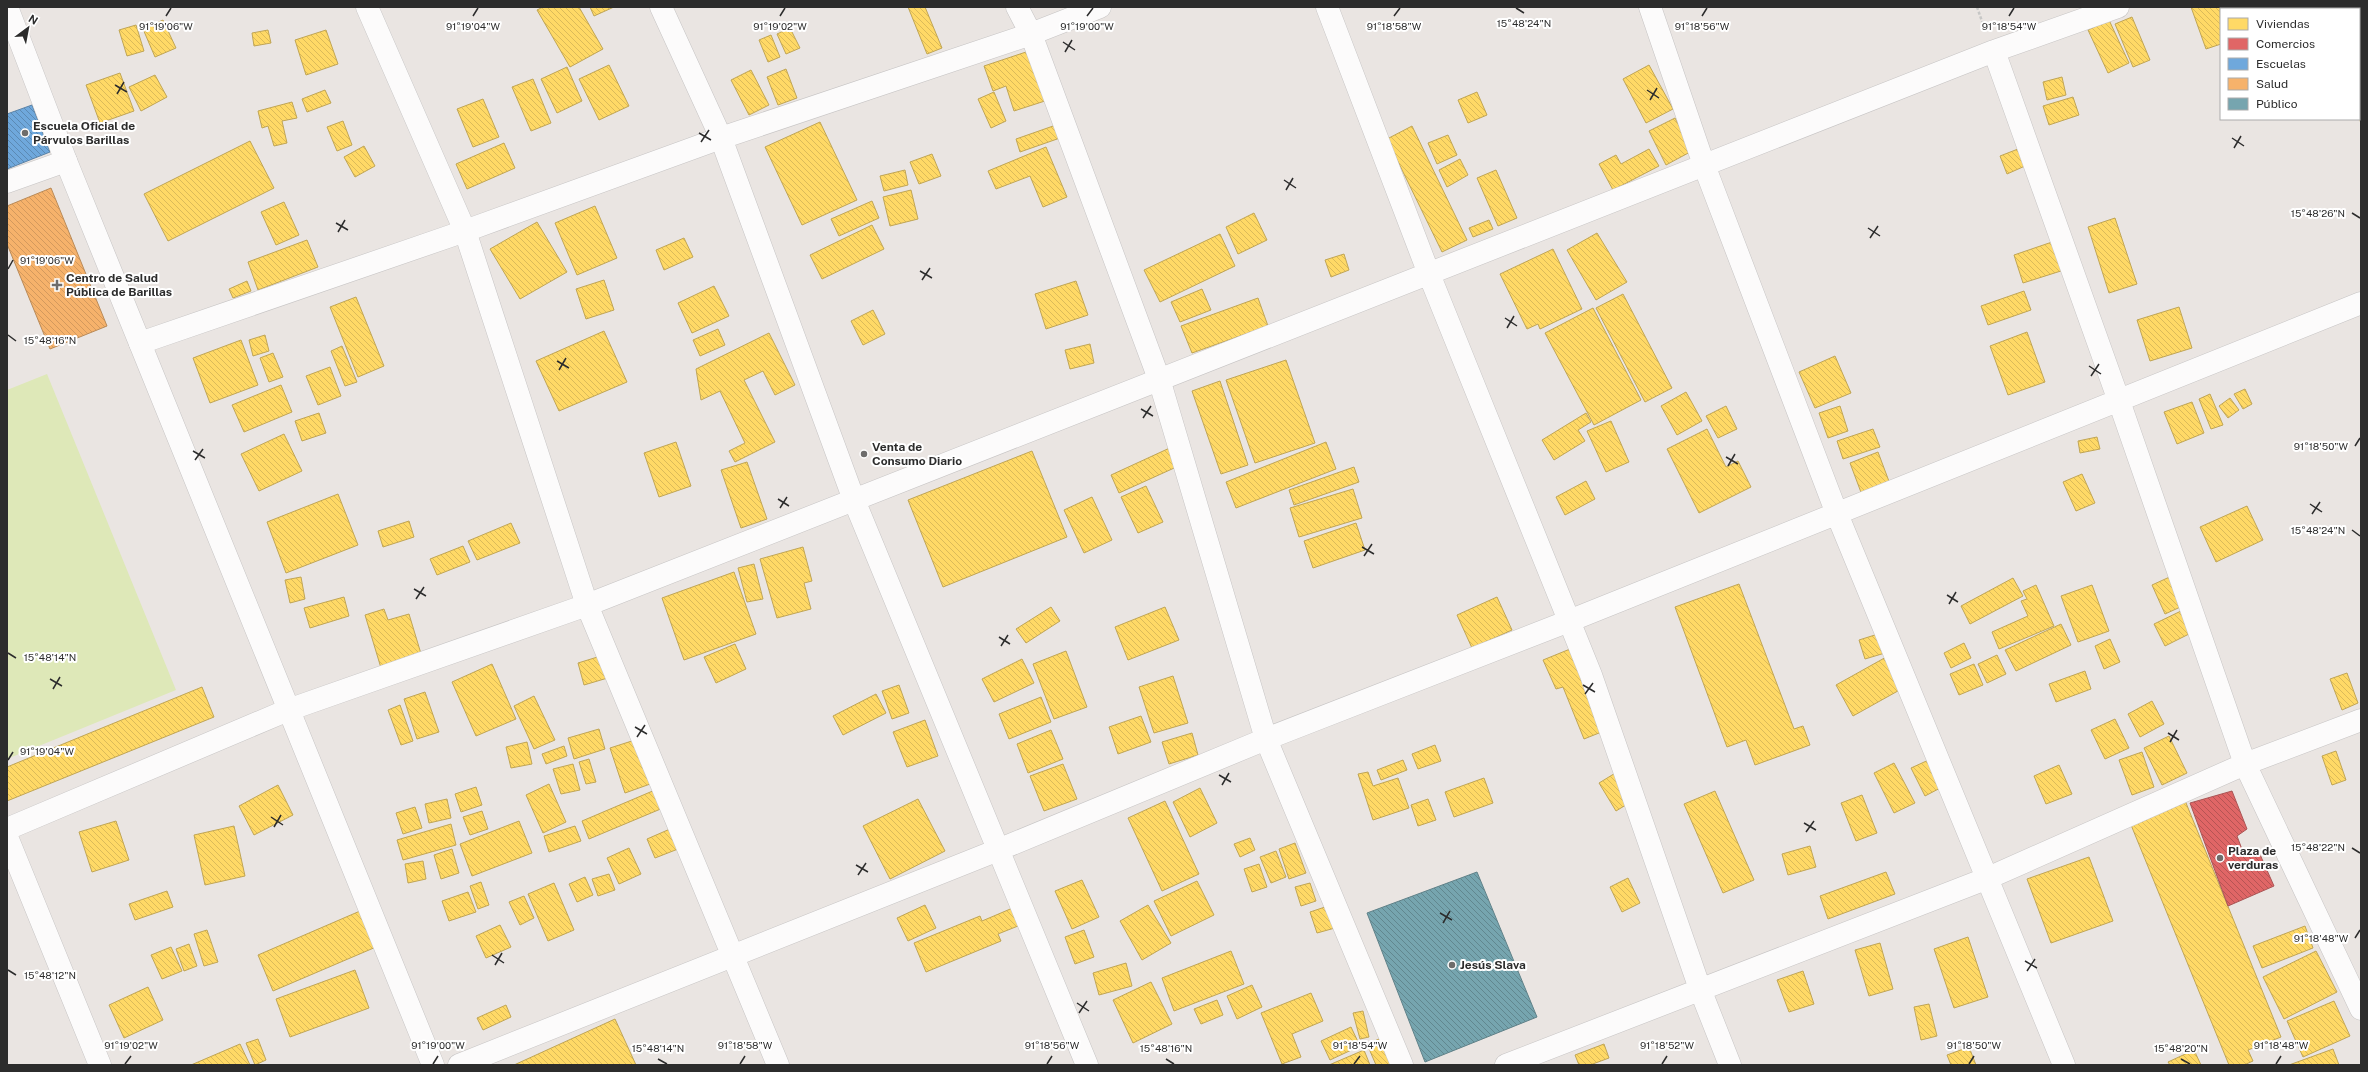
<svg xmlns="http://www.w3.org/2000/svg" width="2368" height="1072" font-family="'Public Sans',sans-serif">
	<defs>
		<pattern id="homes-back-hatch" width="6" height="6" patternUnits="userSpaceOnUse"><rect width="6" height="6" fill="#ffd966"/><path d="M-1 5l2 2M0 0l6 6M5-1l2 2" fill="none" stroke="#dbba59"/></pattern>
		<pattern id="shops-back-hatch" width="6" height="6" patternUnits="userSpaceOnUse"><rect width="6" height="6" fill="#e06666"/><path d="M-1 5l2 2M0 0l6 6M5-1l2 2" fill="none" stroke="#b65454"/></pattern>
		<pattern id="schools-back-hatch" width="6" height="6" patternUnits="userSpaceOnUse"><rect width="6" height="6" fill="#6fa8dc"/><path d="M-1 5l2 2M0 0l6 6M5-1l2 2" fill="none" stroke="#5b89b3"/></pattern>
		<pattern id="health-back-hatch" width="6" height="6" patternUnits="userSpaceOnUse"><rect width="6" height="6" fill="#f6b26b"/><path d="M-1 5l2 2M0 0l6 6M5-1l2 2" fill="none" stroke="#d3995d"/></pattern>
		<pattern id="public-back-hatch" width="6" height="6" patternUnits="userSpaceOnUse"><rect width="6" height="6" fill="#76a5af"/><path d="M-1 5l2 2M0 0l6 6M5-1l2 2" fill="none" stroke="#61878f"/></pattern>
	</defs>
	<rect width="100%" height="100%" fill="#eae5e2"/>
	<path fill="#dee8b8" d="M47 374 176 690 7 759V390Z"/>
	<path fill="url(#homes-back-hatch)" stroke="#c0a555" d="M543 7H579L603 49 570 67 537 10Z
		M590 7H614L594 16Z
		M908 7H925L942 48 927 54Z
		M2191 7H2220L2221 44 2206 49Z
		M2241 7H2269L2270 9H2242Z
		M2335 7H2361V46H2359V9H2336Z
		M2132 17 2150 60 2133 67 2115 24Z
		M163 20 176 48 155 57 143 29Z
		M2109 20 2129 63 2108 73 2088 30Z
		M136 25 144 51 127 56 119 30Z
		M790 28 800 48 786 54 777 34Z
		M268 30 271 43 254 46 252 33Z
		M326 30 338 64 306 75 295 40Z
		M771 35 780 57 768 62 759 40Z
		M1032 50 1048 100 1014 111 1006 86 993 91 984 66Z
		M609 65 629 106 599 120 579 79Z
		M1649 65 1673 109 1646 123 1623 79Z
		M567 67 582 101 557 113 541 79Z
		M786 69 797 98 778 105 767 77Z
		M751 70 769 105 749 115 731 80Z
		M120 73 134 111 100 123 86 85Z
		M155 75 167 97 141 111 129 87Z
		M2359 76H2361V124L2359 116Z
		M2062 77 2066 95 2047 100 2043 82Z
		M533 79 551 123 531 131 512 87Z
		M325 90 331 103 307 112 302 99Z
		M994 92 1006 121 991 128 978 99Z
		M1477 92 1487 115 1468 123 1458 100Z
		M2073 97 2079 115 2049 125 2043 106Z
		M483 99 499 137 473 147 457 109Z
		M292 102 297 118 282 121 287 143 274 146 268 126 262 128 258 111Z
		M1675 118 1692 151 1666 165 1649 131Z
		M343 121 352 145 337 151 327 127Z
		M820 122 857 200 802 225 765 147Z
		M1056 125 1060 138 1020 152 1016 139Z
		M1412 126 1467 240 1442 252 1387 139Z
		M1448 135 1457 155 1437 164 1428 143Z
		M250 141 274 188 168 241 144 194Z
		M504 143 515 168 467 189 456 164Z
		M364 146 375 166 355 177 344 157Z
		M1046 147 1067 197 1043 207 1030 176 996 189 988 171Z
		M1649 149 1659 166 1613 190 1599 164 1616 155 1621 164Z
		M2018 149 2025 166 2007 174 2000 156Z
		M932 154 941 176 919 184 910 162Z
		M1460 159 1468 175 1447 187 1439 170Z
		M905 170 908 185 884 191 880 176Z
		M1496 170 1517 218 1498 226 1477 178Z
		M911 190 918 219 890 226 883 197Z
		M872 201 879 218 839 236 831 219Z
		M284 202 299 235 276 245 261 212Z
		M595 206 617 258 577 275 555 223Z
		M1254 213 1267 240 1238 254 1226 227Z
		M2115 218 2137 284 2109 293 2088 227Z
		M1489 220 1493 229 1473 237 1469 228Z
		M537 222 567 272 520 299 490 249Z
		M872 225 884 249 822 279 810 255Z
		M1597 233 1627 282 1596 300 1567 250Z
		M1220 234 1235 266 1160 302 1144 270Z
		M684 238 693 257 664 270 656 250Z
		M307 240 318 267 258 290 248 262Z
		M2055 241 2064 270 2023 283 2014 255Z
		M1553 249 1582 309 1540 329 1538 324 1527 329 1500 274Z
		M1344 254 1349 270 1331 277 1325 260Z
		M604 280 614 310 586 319 576 289Z
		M247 281 251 291 233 298 229 289Z
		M1076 281 1088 315 1046 329 1035 294Z
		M714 286 729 316 692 333 678 303Z
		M1202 289 1211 310 1180 322 1171 302Z
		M2024 291 2031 310 1988 325 1981 306Z
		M1623 294 1672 388 1645 402 1596 308Z
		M356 297 384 366 358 377 330 307Z
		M1258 298 1268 326 1192 353 1181 326Z
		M2179 307 2192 348 2150 361 2137 320Z
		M1593 308 1641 400 1594 425 1545 333Z
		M873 310 885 334 863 345 851 321Z
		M718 329 725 345 700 356 693 340Z
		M604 331 627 382 559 411 536 361Z
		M2027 332 2045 382 2008 395 1990 346Z
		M769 333 795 385 775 395 763 371 744 380 775 442 735 462 729 451 745 443 720 391 701 400 696 369Z
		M265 335 269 351 253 356 249 340Z
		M241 340 258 385 210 403 193 358Z
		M1090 344 1094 363 1070 369 1065 350Z
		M342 346 357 382 345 386 331 351Z
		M273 353 283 377 269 382 260 358Z
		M1835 356 1851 393 1815 408 1799 372Z
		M1286 360 1315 443 1255 463 1226 380Z
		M330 367 341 396 318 405 306 376Z
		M1220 381 1248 465 1221 474 1192 391Z
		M281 385 292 412 244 432 232 405Z
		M2245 389 2252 404 2243 409 2234 394Z
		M1686 392 1702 421 1677 435 1661 406Z
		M2210 394 2223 425 2211 429 2199 399Z
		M2230 398 2239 410 2228 418 2219 406Z
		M2192 402 2204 433 2177 444 2164 412Z
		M1726 406 1737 429 1718 438 1706 416Z
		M1840 406 1848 431 1828 438 1819 413Z
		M319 413 326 433 302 441 295 421Z
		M1586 413 1591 422 1578 430 1585 441 1554 460 1542 440Z
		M1611 421 1629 462 1606 472 1587 431Z
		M1707 429 1726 467 1738 461 1751 487 1699 513 1667 449Z
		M1873 429 1880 447 1843 459 1837 441Z
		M284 434 302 471 259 491 241 454Z
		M2097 437 2100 449 2080 453 2078 441Z
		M676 442 691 486 659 497 644 453Z
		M1326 442 1336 469 1236 508 1226 482Z
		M1174 446 1183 464 1119 493 1111 475Z
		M1032 451 1067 537 943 587 908 500Z
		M1878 452 1890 484 1862 495 1850 463Z
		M747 462 767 519 741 528 721 470Z
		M1354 467 1359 482 1294 505 1289 490Z
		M2082 474 2095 503 2076 511 2063 482Z
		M1586 481 1595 499 1565 515 1556 497Z
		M1146 486 1163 522 1138 533 1121 497Z
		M1353 489 1362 518 1299 537 1290 508Z
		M338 494 358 545 286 573 267 522Z
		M1092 497 1112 540 1084 553 1064 510Z
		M2247 506 2263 540 2216 562 2200 527Z
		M409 521 414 537 383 547 378 531Z
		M511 523 520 543 477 560 468 541Z
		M1356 523 1365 550 1313 568 1304 541Z
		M463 546 470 562 437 575 430 559Z
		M803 547 812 581 804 583 811 609 777 618 760 559Z
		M754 564 763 599 747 602 738 568Z
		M734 572 756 634 684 660 662 598Z
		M2174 575 2187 604 2165 614 2152 585Z
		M301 577 305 599 290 603 285 580Z
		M2013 578 2023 596 1970 624 1961 606Z
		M1739 584 1794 729 1803 726 1810 745 1755 765 1746 740 1727 747 1675 607Z
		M2036 585 2054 626 1999 649 1992 632 2028 616 2021 601 2027 599 2023 591Z
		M2092 585 2109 631 2078 642 2061 596Z
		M344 597 349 616 310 628 304 608Z
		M1497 597 1512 630 1472 648 1457 615Z
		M1051 607 1060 621 1026 643 1016 629Z
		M1165 607 1179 640 1128 660 1115 627Z
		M384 609 388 620 409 614 422 657 381 668 365 615Z
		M2181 611 2191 633 2165 646 2154 624Z
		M2061 624 2071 645 2016 671 2005 650Z
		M1878 634 1885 653 1865 659 1859 640Z
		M2110 639 2120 662 2104 669 2095 646Z
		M1964 643 1971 658 1951 668 1944 653Z
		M735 644 746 669 716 683 704 657Z
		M1575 647 1609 729 1584 739 1563 687 1556 689 1543 660Z
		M1066 651 1087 707 1054 719 1033 664Z
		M604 655 611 677 584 685 578 663Z
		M1997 655 2006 674 1987 683 1978 664Z
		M1888 656 1905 687 1853 716 1836 685Z
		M1022 659 1034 683 994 702 982 679Z
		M492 664 516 719 476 736 452 682Z
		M1974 664 1983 685 1959 695 1950 674Z
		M2085 671 2091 689 2056 702 2049 684Z
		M2347 673 2358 703 2342 710 2330 679Z
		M1173 676 1188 723 1154 733 1139 687Z
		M899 685 909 713 892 719 882 691Z
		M202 687 214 717 7 801V767Z
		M425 692 439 732 417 739 404 699Z
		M876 694 886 713 843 735 833 716Z
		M534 696 555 740 534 749 514 706Z
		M1041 697 1051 722 1009 739 999 714Z
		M2152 701 2164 724 2140 737 2128 714Z
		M400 705 413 741 401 745 388 710Z
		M1141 716 1151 742 1118 754 1109 727Z
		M2115 719 2129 748 2105 759 2091 730Z
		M925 720 938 756 907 767 893 732Z
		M599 729 605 749 574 759 568 738Z
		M1051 730 1063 759 1028 773 1017 744Z
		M1192 733 1198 755 1169 764 1162 742Z
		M2169 736 2187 773 2162 785 2144 748Z
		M638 739 653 783 625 793 610 748Z
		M527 742 532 764 511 768 506 747Z
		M1435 745 1441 761 1418 769 1412 754Z
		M564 746 567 756 546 764 542 754Z
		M2336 751 2346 780 2332 785 2322 756Z
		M2142 752 2154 787 2132 795 2119 760Z
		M1933 758 1946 785 1925 796 1911 768Z
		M589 759 596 782 586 784 579 762Z
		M1403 760 1407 770 1381 780 1377 770Z
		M1894 763 1915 803 1894 813 1874 773Z
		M573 764 580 790 561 794 553 769Z
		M1063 764 1077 799 1044 811 1030 776Z
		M2059 765 2072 794 2046 804 2034 776Z
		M1368 772 1373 786 1398 778 1409 808 1373 820 1358 774Z
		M1617 772 1634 800 1616 811 1599 783Z
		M1484 778 1493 803 1454 817 1445 792Z
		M549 784 566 822 543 833 526 795Z
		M278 785 293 815 254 835 239 806Z
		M476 787 482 805 461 812 455 794Z
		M1200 788 1217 823 1190 837 1173 802Z
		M655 790 663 808 589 839 582 821Z
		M1715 791 1754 880 1723 893 1684 804Z
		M1862 795 1877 833 1856 841 1841 803Z
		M2184 798 2281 1037 2248 1050 2253 1061 2244 1065H2229L2129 820Z
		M447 799 451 818 429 823 425 804Z
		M918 799 945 851 890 879 863 826Z
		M1428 799 1436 820 1418 826 1411 805Z
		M1165 801 1199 874 1162 891 1128 818Z
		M415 807 422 828 403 834 396 813Z
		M482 811 488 829 470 835 463 817Z
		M116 821 129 860 92 872 79 832Z
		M519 821 532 853 472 876 460 844Z
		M451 824 456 845 403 860 397 840Z
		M234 826 245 876 205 885 194 835Z
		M575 826 581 841 549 852 544 836Z
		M670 829 678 849 655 858 647 839Z
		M1250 838 1255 850 1240 857 1234 844Z
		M1295 843 1306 873 1289 879 1279 849Z
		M1810 846 1816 867 1788 875 1782 854Z
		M629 848 641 874 619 884 607 858Z
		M452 849 459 873 441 879 434 855Z
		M1276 851 1286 877 1271 883 1260 857Z
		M2089 857 2113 921 2051 943 2027 879Z
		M423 861 426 879 408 883 405 864Z
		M1259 864 1267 887 1252 892 1244 869Z
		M1886 872 1895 894 1828 919 1820 896Z
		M609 874 615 890 598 896 592 879Z
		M585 877 593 895 577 902 569 884Z
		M1628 878 1640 903 1622 912 1610 887Z
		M1082 880 1099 917 1072 929 1055 891Z
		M1197 881 1214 915 1171 936 1154 901Z
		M481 882 489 905 478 909 470 886Z
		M554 883 574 930 548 941 528 894Z
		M1310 883 1316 901 1301 906 1295 887Z
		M167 891 173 907 135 920 129 904Z
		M468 892 476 912 449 921 442 901Z
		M524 896 534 918 520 925 509 902Z
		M925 905 936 928 908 941 897 918Z
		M1148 905 1171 943 1142 960 1120 921Z
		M1328 906 1335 928 1317 933 1310 912Z
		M1015 907 1023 924 998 934 1001 941 926 972 914 943 980 916 982 921Z
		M367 908 383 944 273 991 258 955Z
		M500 925 511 947 486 958 476 936Z
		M2305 926 2313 948 2262 968 2253 946Z
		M207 930 218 962 204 966 194 934Z
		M1084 930 1094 957 1075 964 1065 937Z
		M1968 937 1988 997 1954 1008 1934 949Z
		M1880 943 1893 989 1869 996 1855 950Z
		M189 944 197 966 184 971 176 949Z
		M171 947 182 971 162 979 151 955Z
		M1231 951 1244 984 1174 1011 1162 978Z
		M2316 951 2337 992 2284 1019 2263 977Z
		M1126 963 1132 986 1099 995 1093 973Z
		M355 970 369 1008 290 1037 276 999Z
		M1803 971 1814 1004 1789 1012 1777 980Z
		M1151 982 1172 1024 1133 1043 1113 1000Z
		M1252 985 1262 1007 1237 1019 1227 996Z
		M148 987 163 1020 124 1038 109 1005Z
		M1311 993 1323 1021 1292 1034 1301 1057 1282 1064 1261 1013Z
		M1217 1000 1223 1015 1201 1024 1194 1009Z
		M2334 1001 2350 1036 2303 1057 2287 1021Z
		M1929 1004 1937 1036 1921 1040 1914 1007Z
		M506 1005 511 1017 483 1030 477 1018Z
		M1363 1011 1369 1037 1360 1039 1353 1013Z
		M615 1019 636 1065H514Z
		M1351 1027 1360 1046 1330 1060 1321 1041Z
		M1384 1037 1395 1065H1376L1367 1044Z
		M258 1039 266 1060 255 1065 246 1043Z
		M240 1044 250 1065H191Z
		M1604 1044 1609 1058 1590 1065H1579L1575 1055Z
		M1969 1047 1976 1065H1951L1947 1055Z
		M2333 1049 2339 1065H2289Z
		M1364 1050 1370 1065H1329Z
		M2194 1050 2201 1065H2170L2168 1062Z"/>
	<path fill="url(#shops-back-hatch)" stroke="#a55" d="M2232 791 2247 829 2237 836 2243 852 2258 850 2274 886 2228 906 2190 803Z"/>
	<path fill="url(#schools-back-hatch)" stroke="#5b83a7" d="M32 105 50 152 7 169V114Z"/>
	<path fill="url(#health-back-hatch)" stroke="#b98a58" d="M51 188 107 326 50 349 7 244V206Z"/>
	<path fill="url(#public-back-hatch)" stroke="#608188" d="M1477 872 1537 1017 1425 1062 1367 913Z"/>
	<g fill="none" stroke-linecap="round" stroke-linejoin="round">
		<defs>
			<path id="minor" d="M367 7 465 231 587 605 778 1065
				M661 7 721 138 854 500 1087 1065
				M1017 7 1031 34 1159 379 1266 739 1402 1065
				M1327 7 1429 274 1591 675 1700 989 1730 1065
				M1650 7 1704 165 1837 514 2064 1065
				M1994 51 2119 401 2245 764 2361 1009
				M7 182 66 161
				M140 343 465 231 721 138 1031 34 1100 7
				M7 829 288 710 587 605 1994 51 2118 7
				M7 837 100 1065
				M459 1065 998 850 1266 739 1569 621 2361 303
				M1506 1065 1988 878 2245 764 2361 720"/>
			<path id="tertiary" d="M7 7 66 161 433 1065"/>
		</defs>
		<use href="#minor" stroke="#c6c4c4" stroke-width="23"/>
		<use href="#tertiary" stroke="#c6c4c4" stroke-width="23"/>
		<path stroke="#c7c7c6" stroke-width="2.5" stroke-dasharray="3 2" stroke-linecap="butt" d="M1977 7 1984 27"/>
		<use href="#minor" stroke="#fcfbfb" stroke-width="22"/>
		<use href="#tertiary" stroke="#fcfbfb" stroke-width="22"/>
	</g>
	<path fill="none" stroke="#2c2c2c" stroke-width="1.5" d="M1516 8 1524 13M166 16 171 8M473 16 478 8M780 16 785 8M1087 16 1093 8M1394 16 1400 8M1702 16 1707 8M2009 16 2014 8M1063 42 1075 50M1065 52 1072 40M115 85 127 92M1647 90 1659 98M117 94 124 82M1650 100 1657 88M699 133 711 140M2232 138 2244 146M701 142 709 130M2234 148 2241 136M1284 180 1296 188M1286 190 1293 178M2352 213 2360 218M336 223 348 230M1868 228 1880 236M338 232 345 220M1870 238 1878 226M8 269 13 260M920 271 932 278M922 280 930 268M1505 318 1517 326M1507 328 1514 316M8 335 16 341M557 361 569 368M2089 366 2101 374M559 370 566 358M2091 376 2099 364M1141 409 1153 416M1143 418 1151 406M2355 446 2360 438M193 451 205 458M1726 457 1738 464M195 460 203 449M1728 466 1735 454M778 499 789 506M2310 504 2322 512M780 508 787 497M2312 514 2320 502M2352 530 2360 536M1362 547 1374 554M1364 556 1372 544M414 589 426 596M1947 595 1958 602M416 599 424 587M1949 604 1956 592M999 637 1010 644M1001 646 1008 635M8 653 16 658M50 679 62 686M1583 685 1595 692M53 689 60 677M1585 694 1593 683M635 727 647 734M2168 733 2179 740M637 737 645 725M2170 742 2177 730M8 760 13 752M1219 775 1231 782M1222 785 1229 773M271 817 283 825M1804 823 1816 830M274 827 281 815M1806 832 1814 821M2352 848 2360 853M856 865 868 872M858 875 866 863M1440 913 1452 920M1443 923 1450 911M2355 938 2360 930M492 955 504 963M2025 961 2037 968M495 965 502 953M8 970 16 975M2027 971 2035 959M1077 1003 1089 1011M1079 1013 1087 1001M658 1059 667 1064M1166 1059 1174 1064M2181 1059 2190 1064M125 1064 131 1056M433 1064 438 1056M740 1064 745 1056M1047 1064 1052 1056M1354 1064 1360 1056M1662 1064 1667 1056M1969 1064 1974 1056M2276 1064 2281 1056"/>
	<g fill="#6e6d6c" stroke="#fff" stroke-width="1.5">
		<circle cx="25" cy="133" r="4"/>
		<path d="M55 279h4v4h4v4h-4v4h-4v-4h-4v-4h4z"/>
		<circle cx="864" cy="454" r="4"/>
		<circle cx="2220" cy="858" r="4"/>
		<circle cx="1452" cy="965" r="4"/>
	</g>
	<g text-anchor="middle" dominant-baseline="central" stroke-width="4" stroke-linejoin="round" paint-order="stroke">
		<g font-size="12" font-weight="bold" fill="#2c2c2c" stroke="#fff" text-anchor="start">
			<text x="33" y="126">Escuela Oficial de<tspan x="33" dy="14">Párvulos Barillas</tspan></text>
			<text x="66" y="278">Centro de Salud<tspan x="66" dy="14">Pública de Barillas</tspan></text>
			<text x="872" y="447">Venta de<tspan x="872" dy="14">Consumo Diario</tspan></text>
			<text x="2228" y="851">Plaza de<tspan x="2228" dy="14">verduras</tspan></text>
			<text x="1460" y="965">Jesús Slava</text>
		</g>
	</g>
	<g font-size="10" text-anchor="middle" fill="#2c2c2c" stroke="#fff" stroke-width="4" stroke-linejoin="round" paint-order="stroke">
		<text x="1524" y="27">15°48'24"N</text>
		<text x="166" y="30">91°19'06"W</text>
		<text x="473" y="30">91°19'04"W</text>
		<text x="780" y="30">91°19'02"W</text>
		<text x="1087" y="30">91°19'00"W</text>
		<text x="1394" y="30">91°18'58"W</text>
		<text x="1702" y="30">91°18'56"W</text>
		<text x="2009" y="30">91°18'54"W</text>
		<text x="2318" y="217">15°48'26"N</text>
		<text x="47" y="264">91°19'06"W</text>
		<text x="50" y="344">15°48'16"N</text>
		<text x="2321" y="450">91°18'50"W</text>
		<text x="2318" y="534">15°48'24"N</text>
		<text x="50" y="661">15°48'14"N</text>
		<text x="47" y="755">91°19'04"W</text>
		<text x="2318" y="851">15°48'22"N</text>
		<text x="2321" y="942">91°18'48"W</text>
		<text x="50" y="979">15°48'12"N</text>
		<text x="131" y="1049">91°19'02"W</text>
		<text x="438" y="1049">91°19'00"W</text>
		<text x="745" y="1049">91°18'58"W</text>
		<text x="1052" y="1049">91°18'56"W</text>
		<text x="1360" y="1049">91°18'54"W</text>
		<text x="1667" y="1049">91°18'52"W</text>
		<text x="1974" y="1049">91°18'50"W</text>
		<text x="2281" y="1049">91°18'48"W</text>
		<text x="658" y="1052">15°48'14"N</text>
		<text x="1166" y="1052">15°48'16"N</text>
		<text x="2181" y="1052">15°48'20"N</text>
	</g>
	<rect width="2368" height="1072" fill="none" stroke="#2c2c2c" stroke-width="16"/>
	<rect x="2220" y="8" width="140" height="112" fill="#ffffff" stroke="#ababab"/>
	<rect x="2228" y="18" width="20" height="12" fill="#ffd966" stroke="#ababab"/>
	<text x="2256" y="28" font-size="12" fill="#2c2c2c">Viviendas</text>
	<rect x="2228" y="38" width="20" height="12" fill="#e06666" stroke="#ababab"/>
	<text x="2256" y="48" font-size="12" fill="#2c2c2c">Comercios</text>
	<rect x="2228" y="58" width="20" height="12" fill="#6fa8dc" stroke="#ababab"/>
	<text x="2256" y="68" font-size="12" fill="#2c2c2c">Escuelas</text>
	<rect x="2228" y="78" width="20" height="12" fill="#f6b26b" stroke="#ababab"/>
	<text x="2256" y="88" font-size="12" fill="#2c2c2c">Salud</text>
	<rect x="2228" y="98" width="20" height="12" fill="#76a5af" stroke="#ababab"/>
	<text x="2256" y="108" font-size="12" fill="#2c2c2c">Público</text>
	<g transform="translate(28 28) rotate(32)" stroke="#ffffff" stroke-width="3" paint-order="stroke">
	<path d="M0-3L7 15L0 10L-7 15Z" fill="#2c2c2c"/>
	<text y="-6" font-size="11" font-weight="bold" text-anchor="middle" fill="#2c2c2c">N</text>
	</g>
</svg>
